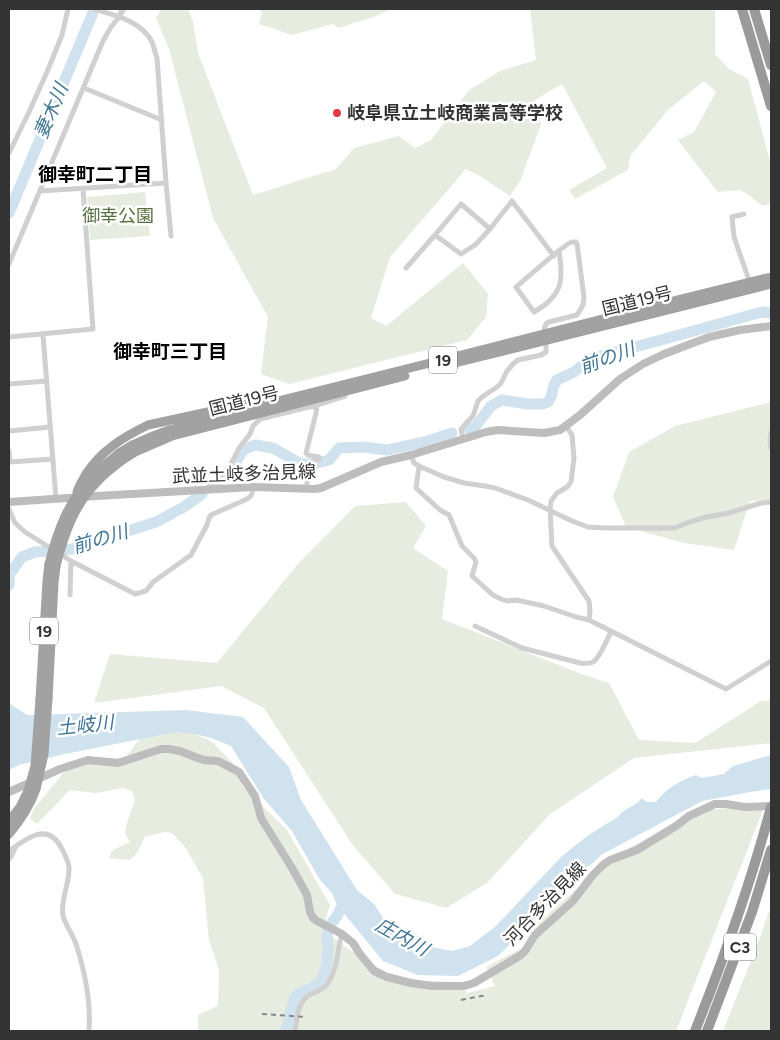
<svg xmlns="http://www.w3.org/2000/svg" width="780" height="1040" font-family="Figtree,'Noto Sans JP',sans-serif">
	<rect width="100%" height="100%" fill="#fff"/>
	<path fill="#e6ecdf" d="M161 9H188L193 22 198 53 253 195 336 169 354 148 399 136 415 148 431 140 469 90 500 71 536 60 530 9H715V54L729 69 748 79 771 165V203L763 206 747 194 740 190 718 192 678 140 694 132 716 92 704 81 669 109 630 156 628 170 575 199 569 190 607 168 562 84 535 100 541 124 521 179 510 196 480 176 466 169 390 257 371 318 386 326 463 263 488 294 486 317 467 340 289 384 261 374 268 317 213 218 169 49 156 18Z
		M258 9H391L374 17 338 28 333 24 292 35 259 24 262 12Z
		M145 192 150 236 90 240 87 197Z
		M771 402V500L750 501 734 550 684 543 626 527 613 497 629 452 675 426Z
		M406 502 426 526 413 548 448 571 442 619 584 675 609 683 639 740 695 743 761 701 771 700V743L634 758 549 815 487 883 446 908 395 894 352 844 264 708 221 686 94 703 110 654 217 663 298 564 355 506Z
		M167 727 194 734 211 741 238 768 242 786 287 830 330 905 323 928 341 944 398 980 458 982 467 993 495 986 486 967 524 947 537 924 611 858 697 811 765 805 676 1031H198V1015L218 1006 219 970 209 940 203 878 185 847 172 833 164 832 145 837 137 853 130 860 109 858 113 850 130 842 125 834 126 826 135 800 132 791 123 788 96 793 70 790 37 824 30 819 33 810 68 767 93 757 124 759 148 728Z
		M771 906V1031H723L758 943Z"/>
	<path fill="#cfe2ee" d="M9 703 27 715 186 710 243 717 289 767 301 800 357 890 374 904 385 921 398 930H408L424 939 431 947 452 951 470 946 496 926 562 856 590 834 618 817 622 812 637 803 642 798 646 802H656C665 789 681 780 696 775L702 778 724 774 733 766 771 755V789L750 792 702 801 601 855 592 864 583 869 571 883 498 956 458 976 418 975 383 961 337 905 332 893 320 880 292 831 264 799 231 746 211 738 194 734 176 732 65 754 19 765 9 770Z"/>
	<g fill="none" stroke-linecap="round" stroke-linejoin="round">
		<path stroke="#cfe2ee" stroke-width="11" d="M9 213 92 15 94 9
			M469 429 475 427 491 406 502 400 528 404H543L548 402 551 397 554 385 557 380 574 372 589 360 608 354 650 343 762 312 771 313
			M215 484 232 469 243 450 255 445 273 448 301 464H312L329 460 339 448 363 447 387 450 428 441 452 433
			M9 585V575L22 557 35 552 72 549 156 522 184 507 202 494
			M285 1031 288 1025 294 999 298 994 314 987 322 981 327 963 328 945 327 935 330 925 337 916 342 906 351 902"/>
		<path stroke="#d0d0d0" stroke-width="5" d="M84 88 162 120
			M9 153 29 112 47 72 62 35 68 9
			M166 183 171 236
			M40 191 166 183 157 58C155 53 154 47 152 42 142 21 114 15 94 9
			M744 214 732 217 734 237 750 283
			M435 235 461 204 490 229
			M9 264 103 41 111 27 119 17
			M406 268 435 235 461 254 475 245 490 229 512 201 554 256
			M545 333C544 328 544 325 549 322L577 315 583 305 584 297 577 244 576 242C575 242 573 242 572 242 565 243 525 280 516 287L534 312C562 296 564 281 559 252
			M43 335 56 499
			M9 337 93 329 83 189
			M9 384 47 381
			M566 426 572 435 574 458 571 482 567 487 557 493 551 501 550 510 552 546 589 601 590 611 589 620
			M9 431 50 427
			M771 433 770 441 771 448
			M463 439 461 429 473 416 478 401 482 397 497 387 501 383 507 371 513 364 518 360 541 355 546 352V341
			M9 451 10 462 53 459
			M411 455 414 463 419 466 444 477 464 483 485 486 495 488 528 500 572 521 588 527 605 528H675L689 522 707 517 729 513 761 503 771 502
			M419 466 416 488 440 510 449 515 462 546 474 558 476 562 472 576 493 595 501 599 507 601 516 600 544 606 576 617 589 620 726 689 771 661
			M206 489 230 466 239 448 250 434 253 426 260 419 317 405 345 396 344 391
			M306 489 311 462 319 459V457L308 455 306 453 316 413 317 405
			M9 509 15 523 25 532 71 561 135 594 146 591 153 582 191 555 207 525 209 518 211 515 247 499 251 496 254 487
			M70 595 71 561
			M475 626 522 648 580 663C585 663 589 664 593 662 600 658 607 639 611 632
			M9 851C27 838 48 821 62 849 65 855 68 860 69 867 70 883 60 900 63 916 66 926 73 935 76 944 85 972 91 1002 89 1031
			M9 859 12 855 16 846
			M295 1031C297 1019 297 1003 309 995 316 991 323 991 328 983 338 968 337 950 342 934"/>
		<path stroke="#d0d0d0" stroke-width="6" d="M119 17 123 9"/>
		<path stroke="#bdbdbd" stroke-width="8" d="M9 502 97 496 254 487 315 489 321 488 381 462 411 455 486 432 498 430 544 433 560 430 580 415 620 379 643 364 664 354 709 337 740 330 771 326
			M9 792 60 769 88 760 118 763 161 749H169L180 751 195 757 204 760 218 761 239 772 255 796 261 818 292 868 307 895 310 912 313 918 317 921 342 934 353 943 360 954 374 971 387 977 411 983 432 986H464L474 983 521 955 525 951 535 935 573 901 592 876 603 865 610 860 637 850 676 826 689 816 715 804H726L745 807 771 806"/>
		<path stroke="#a2a2a2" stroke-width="9" d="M451 364 771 284
			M119 453 132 445 148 438 169 430 286 399 430 363 681 299 771 277
			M124 459 137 451 172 436 405 376
			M77 492C79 485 83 480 86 474 101 451 123 437 148 425L262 400
			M40 699 47 581 49 564
			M48 699 54 583 56 566
			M9 821 20 807 28 791
			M9 834C20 821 30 806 36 789"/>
		<path stroke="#9a9a9a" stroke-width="10" d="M742 9 771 106
			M754 9 771 65
			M695 1031C724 958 751 883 771 807
			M707 1031 752 912 771 850"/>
		<path stroke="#888" stroke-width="2" stroke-dasharray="5 4" stroke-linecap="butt" d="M461 1000 487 995
			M262 1014 306 1017"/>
		<path stroke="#a2a2a2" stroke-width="9" d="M49 564C57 532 68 501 92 476 100 468 110 461 119 453
			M56 566C64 535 74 505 97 482 105 473 115 466 124 459
			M36 789 44 754 48 699
			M28 791 35 766 40 699"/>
	</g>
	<circle fill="#e63946" stroke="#fff" stroke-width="2" cx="337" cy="113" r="5"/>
	<g text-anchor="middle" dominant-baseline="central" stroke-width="5" stroke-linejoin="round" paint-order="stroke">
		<g fill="#fff" stroke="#707070" stroke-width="1">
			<rect x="429" y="346.5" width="28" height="27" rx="4"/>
			<rect x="30" y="617.5" width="28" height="27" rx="4"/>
			<rect x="724" y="933.5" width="32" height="27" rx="4"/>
		</g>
		<g font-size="16" font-weight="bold" fill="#333">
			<text x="443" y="360">19</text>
			<text x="44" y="631">19</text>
			<text x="740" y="947">C3</text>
		</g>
		<g font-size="18" font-weight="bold" fill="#333" stroke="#fff" text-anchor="start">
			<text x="347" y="113">岐阜県立土岐商業高等学校</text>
		</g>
		<g font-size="18" fill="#56703f" stroke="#fff">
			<text x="118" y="216">御幸公園</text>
		</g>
		<g font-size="18" fill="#333" stroke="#fff">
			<text transform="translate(637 301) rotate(-14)">国道19号</text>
			<text transform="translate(244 401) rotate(-14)">国道19号</text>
			<text transform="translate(244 474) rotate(-2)">武並土岐多治見線</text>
			<text transform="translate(545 904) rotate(-46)">河合多治見線</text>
		</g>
		<g font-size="19" font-style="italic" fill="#3f7597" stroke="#fff">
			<text transform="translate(51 111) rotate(-67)">妻木川</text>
			<text transform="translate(607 358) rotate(-20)">前の川</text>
			<text transform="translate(100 539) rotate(-17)">前の川</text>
			<text transform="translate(85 725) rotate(-6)">土岐川</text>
			<text transform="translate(402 937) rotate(29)">庄内川</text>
		</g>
		<g font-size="19" font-weight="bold" fill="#000" stroke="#fff">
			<text x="95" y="174">御幸町二丁目</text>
			<text x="170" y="351">御幸町三丁目</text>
		</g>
	</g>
	<rect width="780" height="1040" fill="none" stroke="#333333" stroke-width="20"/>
</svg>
